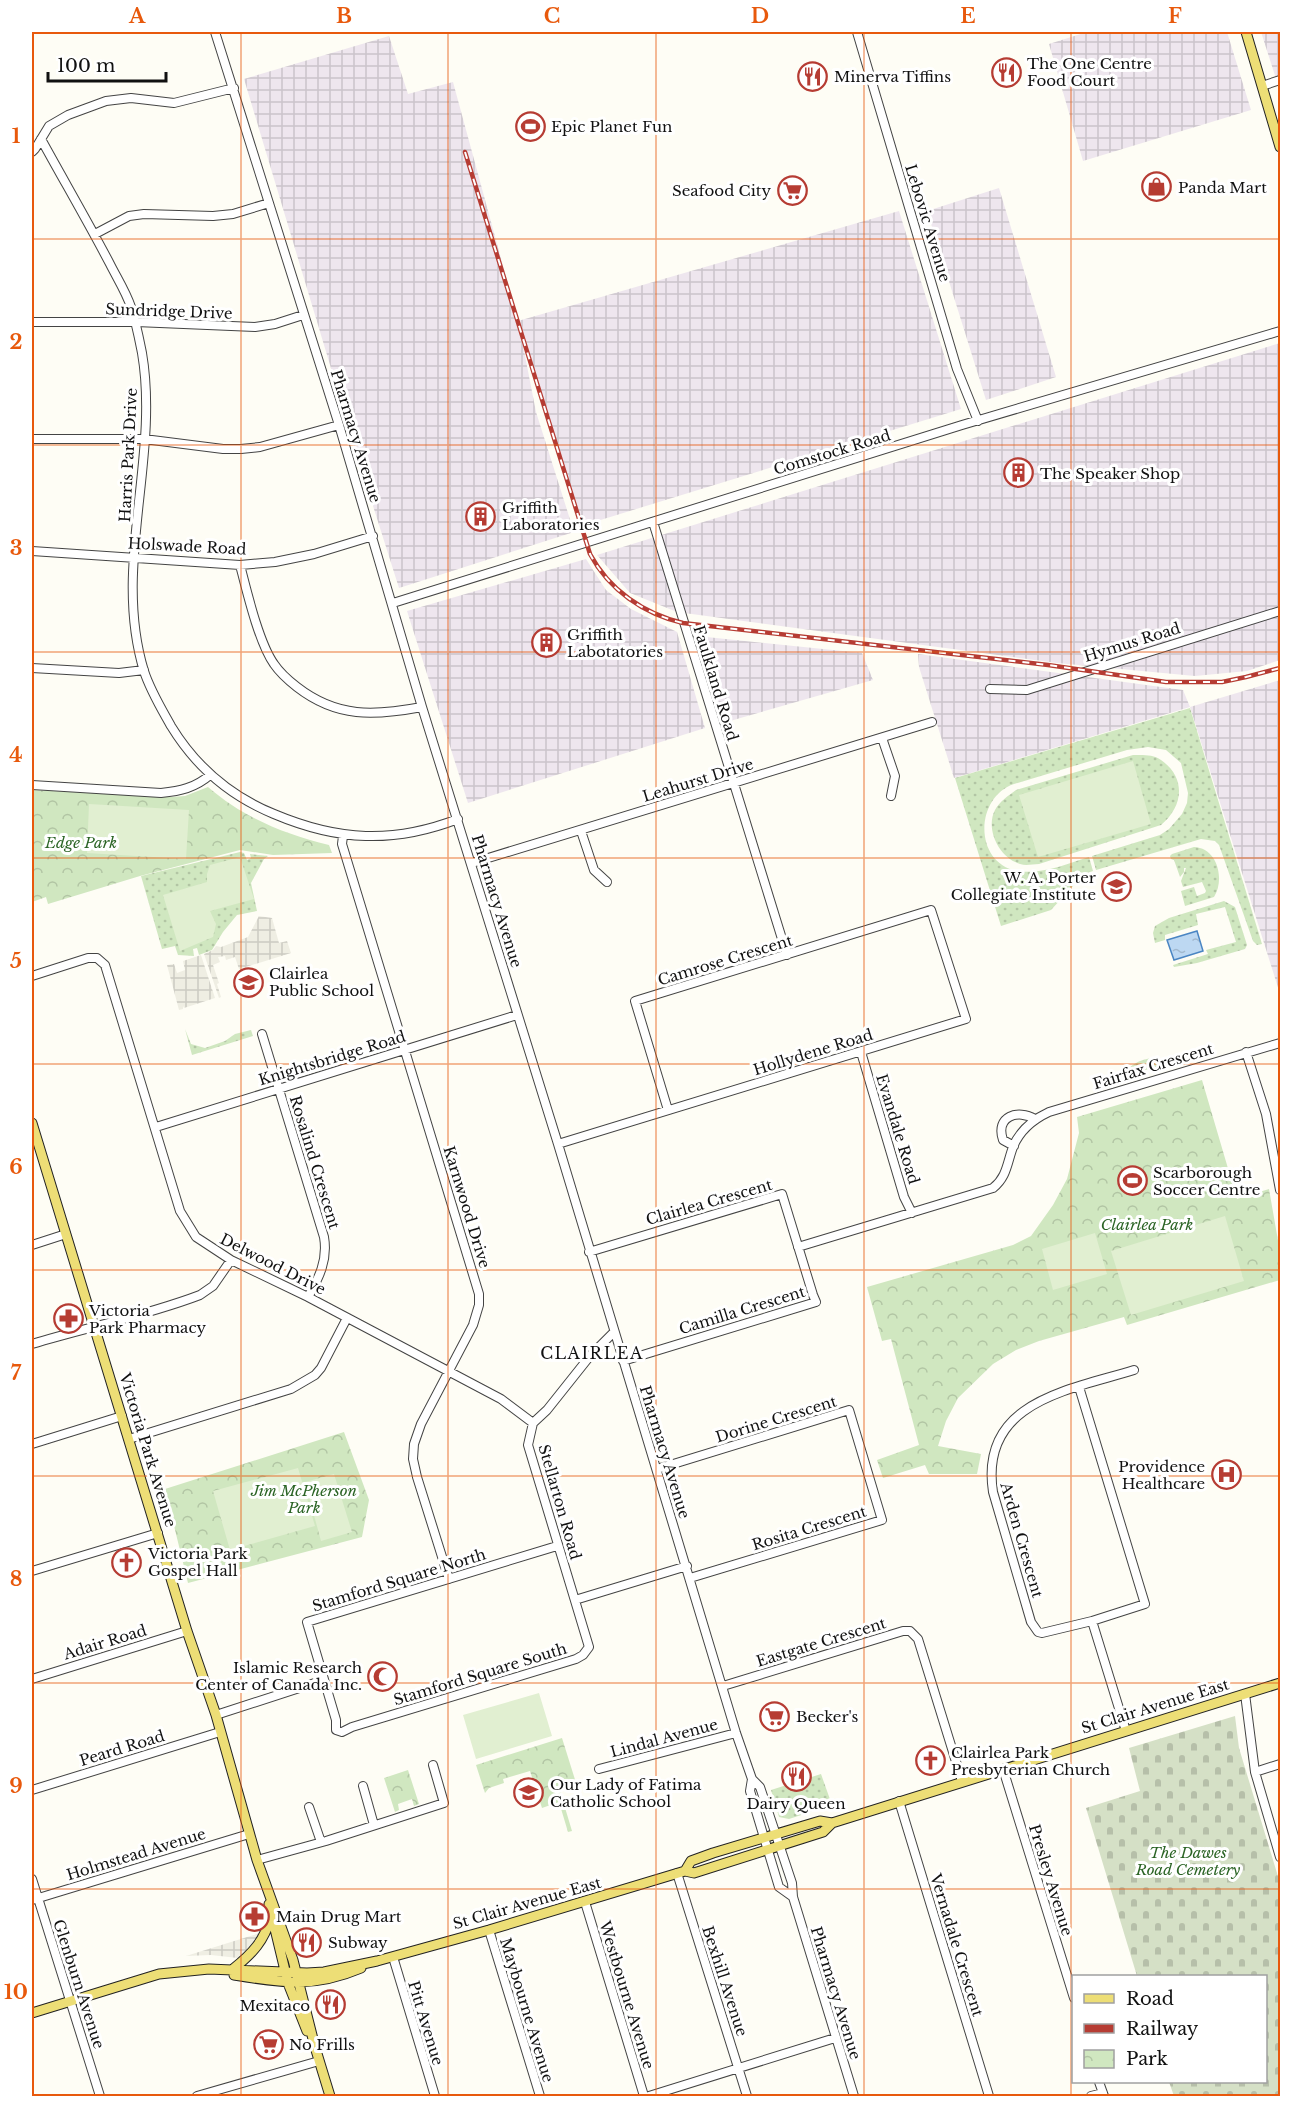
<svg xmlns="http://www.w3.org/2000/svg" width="1312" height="2128" font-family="'Libre Baskerville',serif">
	<defs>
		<pattern id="industrial-grid" width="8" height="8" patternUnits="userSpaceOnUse" patternTransform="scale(1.5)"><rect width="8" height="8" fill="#eee6ee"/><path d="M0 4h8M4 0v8" fill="none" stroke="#cbc4cb"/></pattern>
		<pattern id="grass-dots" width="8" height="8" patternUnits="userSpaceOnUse" patternTransform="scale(1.5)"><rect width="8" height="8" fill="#d0e7c0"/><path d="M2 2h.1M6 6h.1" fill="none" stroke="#b2c5a4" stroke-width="1.8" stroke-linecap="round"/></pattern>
		<pattern id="cemetery-stones" width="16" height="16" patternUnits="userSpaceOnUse" patternTransform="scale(1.5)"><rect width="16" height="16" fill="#d5e0c6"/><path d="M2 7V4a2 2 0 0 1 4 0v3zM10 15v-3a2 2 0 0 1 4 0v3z" fill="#b6bfa9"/></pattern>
		<pattern id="park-crowns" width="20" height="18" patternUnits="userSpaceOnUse" patternTransform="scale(1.5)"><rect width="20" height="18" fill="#d0e7c0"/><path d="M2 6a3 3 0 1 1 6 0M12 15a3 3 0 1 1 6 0" fill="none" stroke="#b2c5a4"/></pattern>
		<pattern id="plaza-grid" width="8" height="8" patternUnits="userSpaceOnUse" patternTransform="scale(1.5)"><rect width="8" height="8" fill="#efeee3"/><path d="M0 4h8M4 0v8" fill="none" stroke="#cccbc2"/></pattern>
		<pattern id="water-ripples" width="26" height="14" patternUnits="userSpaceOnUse" patternTransform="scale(1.5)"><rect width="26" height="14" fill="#bdd8f2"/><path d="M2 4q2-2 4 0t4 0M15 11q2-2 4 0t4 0" fill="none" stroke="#a1b8ce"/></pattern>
	</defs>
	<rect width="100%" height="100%" fill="#fefdf5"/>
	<path fill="url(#industrial-grid)" d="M1087 32H1227L1251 110 1083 161 1049 44Z
		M1261 32H1280V94L1279 88Z
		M389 36 408 94 453 82 518 321 899 211 961 409 581 526 520 330 536 412 574 532 399 588 361 468 244 79Z
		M999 188 1056 377 986 400 927 211Z
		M1280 343V660L1247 671 1195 676 1057 663 677 612 630 593 597 555Z
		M586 559 606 590 631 609 677 632 705 728 468 803 407 611Z
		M697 636 862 653 873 680 723 723Z
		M918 654 1183 690 1190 707 1280 680V994L1190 707 954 778 919 667Z"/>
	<path fill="url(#grass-dots)" d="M1190 708 1262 944 1257 945 1253 941 1219 845 1215 841 1201 839 1096 870 1092 856 1160 835 1169 829 1182 814 1187 803 1188 793 1181 763 1166 750 1148 747 1127 750 1014 784C975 797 973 862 1017 871 1041 875 1067 864 1089 857L1093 871 1084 874 1051 910 1001 926 955 778Z
		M1133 755C1142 755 1153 754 1161 760 1187 778 1183 807 1161 825L1039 864C1033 864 1026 866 1020 864 999 858 985 829 995 810 1000 801 1008 796 1016 790Z
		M1194 847C1218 848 1225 880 1214 897L1185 906 1181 891 1194 887 1197 896 1205 893 1206 891 1202 882 1183 887 1181 881 1186 868H1184V872L1180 877 1174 860 1171 859 1170 856 1172 854Z
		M240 852 244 853 247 860 251 858 250 854 268 856 264 859 251 883 257 911 237 915 223 932 212 950 199 955 197 948 193 949 194 956 178 955 175 946 162 949 141 876Z
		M1224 901 1235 907 1247 945 1245 949 1197 963 1174 967 1173 965 1208 954 1206 950 1236 942 1225 907 1196 914 1198 925 1165 935V940L1155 943 1153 933 1155 926 1169 918Z
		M185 1029 191 1044 205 1048 225 1041 235 1034 251 1030 253 1036 192 1055Z
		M1154 1058 1168 1063 1123 1077C1128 1065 1140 1059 1154 1058Z
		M821 1774 832 1805 789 1819 779 1817 771 1790Z"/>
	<path fill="url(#cemetery-stones)" d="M1235 1716 1239 1748 1280 1883V2096H1174L1169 2082H1266V1976H1137L1086 1808 1140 1791 1129 1748Z"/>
	<path fill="url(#park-crowns)" d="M208 787C244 818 284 834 329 845L332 853 273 855 240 850 140 876 48 904 46 897 32 902V790L171 797 185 796Z
		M1202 1080 1237 1199 1269 1189 1280 1252V1280L1127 1325 1124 1317 1039 1341 1016 1350 993 1364 958 1398 946 1421 938 1446 981 1454 977 1474H929L925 1465 883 1478 877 1460 919 1445 891 1339 882 1341 867 1287 1013 1245 1031 1236 1053 1205 1067 1179 1079 1133 1077 1117Z
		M344 1432 369 1500 362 1537 188 1583 165 1489Z
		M562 1738 577 1786 560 1791 572 1831 568 1832 559 1802 542 1808 530 1771 503 1779 504 1783 489 1788 485 1793 476 1765Z
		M408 1770 419 1804 414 1806 412 1799 398 1804 399 1810 395 1812 384 1778Z"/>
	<path fill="#e1efd1" d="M1133 761 1151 824 1038 857 1019 795Z
		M89 804 189 810 186 859 87 853Z
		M240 857 254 899 210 911 216 924 213 937 180 951 163 895 207 882V874L210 865Z
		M1225 1216 1244 1281 1131 1315 1111 1251Z
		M1095 1233 1107 1274 1053 1290 1042 1249Z
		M298 1468 315 1526 230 1550 213 1491Z
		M334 1474 352 1532 321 1541 305 1482Z
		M539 1693 552 1736 476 1759 463 1715Z"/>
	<path fill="url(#plaza-grid)" d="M259 916 272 918 279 943 287 941 291 953 239 969 235 957 226 960 225 956 218 957 220 962 213 965 219 983 217 984 221 997 219 998 204 954 213 950 216 946 221 947 248 937Z
		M201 955 215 998 184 1008 183 1006V1009L179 1010 167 965 174 964 177 973 185 970 183 961Z
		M260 1933 247 1954 238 1958 211 1955 186 1956Z"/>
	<path fill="url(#water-ripples)" stroke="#4a85c3" stroke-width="1.5" d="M1197 931 1203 951 1174 960 1167 940Z"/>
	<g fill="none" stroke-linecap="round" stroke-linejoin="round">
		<defs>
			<path id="minor" d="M215 32 339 425 422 707 558 1144 736 1733 752 1779 760 1787 792 1883 793 1897 854 2096
				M857 32 957 369 978 421
				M1262 86 1280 80
				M41 139C64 181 88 222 110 264 117 278 126 292 131 307 136 322 139 338 142 353 160 458 112 567 144 671 150 690 161 708 171 726 196 767 230 796 274 814 338 841 393 844 458 819
				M32 152 35 149 49 126 68 115 106 101 131 98 174 103 234 88
				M95 234 129 216 144 214 213 216 233 214 269 203
				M32 322H136L255 327 275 324 303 315
				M32 439H144L223 449H241L260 447 339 425
				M653 522 787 955
				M32 551 240 565 275 562 314 554 373 536
				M240 565C247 592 259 643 274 664 280 673 288 680 297 687 337 718 374 716 422 707
				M393 603 962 425 1280 331
				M32 668 119 673 144 670
				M990 689 1027 690 1280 611
				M882 738 895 776 891 796
				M32 785 161 793C180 791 195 788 210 775
				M581 831 594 870 607 882
				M343 836 342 844 479 1294V1305L473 1325 421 1424 414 1444 413 1459 417 1477 449 1579
				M472 863 932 722
				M32 976 88 958H97L105 965 180 1211 196 1237 231 1260 308 1297 501 1399 533 1423
				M262 1034 324 1237C328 1260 319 1278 308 1297
				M861 1052 904 1197 912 1213
				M1246 1052 1266 1114 1280 1190
				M156 1127 517 1015
				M558 1144 966 1019 931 910 635 1001 668 1110
				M1014 1146 1003 1140C995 1116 1018 1109 1035 1119
				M32 1245 66 1234
				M798 1247 993 1188C1007 1177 1007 1163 1013 1147 1020 1130 1034 1119 1049 1112L1280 1043
				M589 1252 782 1194 813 1295 816 1302 623 1361
				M32 1344C88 1327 145 1316 200 1295L213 1286 231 1260
				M1079 1387 1145 1604 1092 1621 1042 1633 1038 1632 1031 1622 993 1492C979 1401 1070 1390 1134 1370
				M129 1439 291 1389 315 1375 321 1368 347 1318
				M32 1444 122 1416
				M657 1469 849 1410 882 1520 690 1578
				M557 1546 307 1622 336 1720V1730L342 1732 352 1727 576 1659 583 1655 589 1647 528 1445 533 1423 547 1410 590 1356 614 1332
				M32 1571 158 1533
				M575 1600 687 1566
				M1092 1621 1126 1731
				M32 1679 187 1631
				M723 1686 903 1631H910L918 1639 962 1781
				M1245 1694 1255 1772 1280 1857
				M216 1715 324 1680
				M599 1769 736 1733
				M1003 1769 1074 1998
				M1255 1772 1280 1764
				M752 1779 750 1791 779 1887 793 1897
				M363 1786 374 1825
				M32 1790 220 1732
				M899 1801 989 2096
				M309 1807 321 1842
				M257 1860 326 1841 444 1803 433 1765
				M677 1873 747 2096
				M32 1879 100 2096
				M32 1900 249 1834
				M585 1902 644 2096
				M489 1930 540 2096
				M393 1957 435 2096
				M1099 2082 1104 2096
				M197 2096 319 2061
				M649 2096 835 2038
				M1091 2096 1103 2093"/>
			<path id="major" d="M1246 32 1280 147
				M32 1123 187 1631 216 1715 257 1860 293 1960 315 2047 330 2096
				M685 1871 691 1861 713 1853 820 1821 832 1823 1280 1683
				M269 1904 288 1983 307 2031
				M233 1969C253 1953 264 1941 271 1917
				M234 1975C283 1983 314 1988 361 1968
				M32 2013 159 1974 209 1969 307 1973 324 1972 377 1961 489 1930 685 1871 694 1873 823 1832 832 1823"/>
		</defs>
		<use href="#minor" stroke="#444" stroke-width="10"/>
		<use href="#major" stroke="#222" stroke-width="11"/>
		<use href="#minor" stroke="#fff" stroke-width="8"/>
		<use href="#major" stroke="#edde76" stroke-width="9"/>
		<defs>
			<path id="rail" d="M465 152 590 554C609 590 644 614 683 623L1048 665 1166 682H1222L1246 677 1280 668"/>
		</defs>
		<use href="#rail" stroke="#b63c33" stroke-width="4.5"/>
		<use href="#rail" stroke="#fff" stroke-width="2" stroke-dasharray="7" stroke-linecap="butt"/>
	</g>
	<path fill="none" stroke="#e8590c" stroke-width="1.5" stroke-opacity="0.55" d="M241 32V2096M448 32V2096M656 32V2096M864 32V2096M1071 32V2096M32 239H1280M32 445H1280M32 652H1280M32 858H1280M32 1064H1280M32 1270H1280M32 1476H1280M32 1683H1280M32 1889H1280"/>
	<defs>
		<symbol id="restaurant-ring" viewBox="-11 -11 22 22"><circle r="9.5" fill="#fff" stroke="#b63c33" stroke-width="1.5"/><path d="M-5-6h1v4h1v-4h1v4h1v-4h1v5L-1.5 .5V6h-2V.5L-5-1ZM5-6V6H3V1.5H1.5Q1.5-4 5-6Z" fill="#b63c33"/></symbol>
		<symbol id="stadium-ring" viewBox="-11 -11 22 22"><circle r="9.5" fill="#fff" stroke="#b63c33" stroke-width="1.5"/><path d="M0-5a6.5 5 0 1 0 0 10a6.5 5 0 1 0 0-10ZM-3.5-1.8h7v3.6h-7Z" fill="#b63c33"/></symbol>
		<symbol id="shop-ring" viewBox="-11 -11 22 22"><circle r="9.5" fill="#fff" stroke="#b63c33" stroke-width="1.5"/><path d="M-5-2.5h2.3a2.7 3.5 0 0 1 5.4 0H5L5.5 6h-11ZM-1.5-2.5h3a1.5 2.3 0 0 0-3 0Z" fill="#b63c33"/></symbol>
		<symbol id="supermarket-ring" viewBox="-11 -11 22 22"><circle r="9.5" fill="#fff" stroke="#b63c33" stroke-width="1.5"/><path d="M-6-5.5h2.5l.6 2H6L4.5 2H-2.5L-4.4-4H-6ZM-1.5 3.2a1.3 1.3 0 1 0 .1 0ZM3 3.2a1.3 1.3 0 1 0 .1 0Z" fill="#b63c33"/></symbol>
		<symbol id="building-ring" viewBox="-11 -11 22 22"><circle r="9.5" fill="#fff" stroke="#b63c33" stroke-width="1.5"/><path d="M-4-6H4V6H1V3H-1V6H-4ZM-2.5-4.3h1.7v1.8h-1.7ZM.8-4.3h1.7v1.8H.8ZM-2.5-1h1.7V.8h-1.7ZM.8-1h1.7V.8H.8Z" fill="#b63c33"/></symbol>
		<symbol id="school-ring" viewBox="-11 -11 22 22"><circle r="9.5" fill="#fff" stroke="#b63c33" stroke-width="1.5"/><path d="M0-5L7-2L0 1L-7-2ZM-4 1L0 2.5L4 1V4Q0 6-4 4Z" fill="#b63c33"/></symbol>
		<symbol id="pharmacy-ring" viewBox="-11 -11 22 22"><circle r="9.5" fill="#fff" stroke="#b63c33" stroke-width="1.5"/><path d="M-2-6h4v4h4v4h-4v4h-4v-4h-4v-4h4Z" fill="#b63c33"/></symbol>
		<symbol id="hospital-ring" viewBox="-11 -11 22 22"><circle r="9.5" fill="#fff" stroke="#b63c33" stroke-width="1.5"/><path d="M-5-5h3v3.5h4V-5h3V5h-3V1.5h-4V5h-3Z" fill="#b63c33"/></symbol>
		<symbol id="church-ring" viewBox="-11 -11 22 22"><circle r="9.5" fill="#fff" stroke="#b63c33" stroke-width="1.5"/><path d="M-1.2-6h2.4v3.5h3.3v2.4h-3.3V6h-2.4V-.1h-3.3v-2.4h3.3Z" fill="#b63c33"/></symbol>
		<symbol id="mosque-ring" viewBox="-11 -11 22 22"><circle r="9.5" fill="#fff" stroke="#b63c33" stroke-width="1.5"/><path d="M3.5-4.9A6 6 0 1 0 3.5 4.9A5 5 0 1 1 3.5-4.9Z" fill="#b63c33"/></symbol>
	</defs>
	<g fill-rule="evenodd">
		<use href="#restaurant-ring" x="990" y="56" width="33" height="33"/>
		<use href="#restaurant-ring" x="796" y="60" width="33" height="33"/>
		<use href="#stadium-ring" x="514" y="110" width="33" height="33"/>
		<use href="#shop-ring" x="1140" y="170" width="33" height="33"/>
		<use href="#supermarket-ring" x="776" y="174" width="33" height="33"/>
		<use href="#building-ring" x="1002" y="456" width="33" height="33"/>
		<use href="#building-ring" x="464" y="500" width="33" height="33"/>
		<use href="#building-ring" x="530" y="626" width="33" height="33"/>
		<use href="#school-ring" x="1100" y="870" width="33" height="33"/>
		<use href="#school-ring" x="232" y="966" width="33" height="33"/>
		<use href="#stadium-ring" x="1116" y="1164" width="33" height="33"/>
		<use href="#pharmacy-ring" x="52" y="1302" width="33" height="33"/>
		<use href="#hospital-ring" x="1210" y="1458" width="33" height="33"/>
		<use href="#church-ring" x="110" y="1546" width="33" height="33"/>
		<use href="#mosque-ring" x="366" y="1660" width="33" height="33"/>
		<use href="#supermarket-ring" x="758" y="1700" width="33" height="33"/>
		<use href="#church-ring" x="914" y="1744" width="33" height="33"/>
		<use href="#restaurant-ring" x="780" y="1760" width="33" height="33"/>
		<use href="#school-ring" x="512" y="1776" width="33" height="33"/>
		<use href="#pharmacy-ring" x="238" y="1900" width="33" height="33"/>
		<use href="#restaurant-ring" x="290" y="1926" width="33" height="33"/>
		<use href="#restaurant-ring" x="314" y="1988" width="33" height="33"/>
		<use href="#supermarket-ring" x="252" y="2028" width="33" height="33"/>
	</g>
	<g text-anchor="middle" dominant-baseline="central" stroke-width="6" stroke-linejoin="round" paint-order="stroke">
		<g font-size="15" fill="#111" stroke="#fff" text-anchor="start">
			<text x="1027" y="63">The One Centre<tspan x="1027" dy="17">Food Court</tspan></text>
			<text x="834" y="76">Minerva Tiffins</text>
			<text x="551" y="126">Epic Planet Fun</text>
			<text x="1178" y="187">Panda Mart</text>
			<text x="771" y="190" text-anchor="end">Seafood City</text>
			<text x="1040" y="473">The Speaker Shop</text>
			<text x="502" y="507">Griffith<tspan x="502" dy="17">Laboratories</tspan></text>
			<text x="567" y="634">Griffith<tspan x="567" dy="17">Labotatories</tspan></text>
			<text x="1096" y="877" text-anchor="end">W. A. Porter<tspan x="1096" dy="17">Collegiate Institute</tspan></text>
			<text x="269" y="973">Clairlea<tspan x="269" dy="17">Public School</tspan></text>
			<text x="1153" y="1172">Scarborough<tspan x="1153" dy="17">Soccer Centre</tspan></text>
			<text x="89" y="1310">Victoria<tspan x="89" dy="17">Park Pharmacy</tspan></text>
			<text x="1205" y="1466" text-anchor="end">Providence<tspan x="1205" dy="17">Healthcare</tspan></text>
			<text x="148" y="1553">Victoria Park<tspan x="148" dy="17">Gospel Hall</tspan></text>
			<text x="362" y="1667" text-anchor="end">Islamic Research<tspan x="362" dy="17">Center of Canada Inc.</tspan></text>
			<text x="796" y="1716">Becker's</text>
			<text x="951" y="1752">Clairlea Park<tspan x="951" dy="17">Presbyterian Church</tspan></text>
			<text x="550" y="1784">Our Lady of Fatima<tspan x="550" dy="17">Catholic School</tspan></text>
			<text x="796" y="1803" text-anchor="middle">Dairy Queen</text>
			<text x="276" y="1916">Main Drug Mart</text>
			<text x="328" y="1942">Subway</text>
			<text x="310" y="2005" text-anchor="end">Mexitaco</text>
			<text x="289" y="2044">No Frills</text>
		</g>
		<g font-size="15" fill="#111" stroke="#fff">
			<text transform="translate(928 223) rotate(73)">Lebovic Avenue</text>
			<text transform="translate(169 311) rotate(2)">Sundridge Drive</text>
			<text transform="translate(356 436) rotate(73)">Pharmacy Avenue</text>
			<text transform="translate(832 452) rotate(-17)">Comstock Road</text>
			<text transform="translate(128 455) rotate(-87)">Harris Park Drive</text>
			<text transform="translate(187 546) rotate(3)">Holswade Road</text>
			<text transform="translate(1132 642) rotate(-17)">Hymus Road</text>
			<text transform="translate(716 683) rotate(73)">Faulkland Road</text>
			<text transform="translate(698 780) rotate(-17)">Leahurst Drive</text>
			<text transform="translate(497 901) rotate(73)">Pharmacy Avenue</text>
			<text transform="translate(725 960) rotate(-17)">Camrose Crescent</text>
			<text transform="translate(813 1052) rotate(-17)">Hollydene Road</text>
			<text transform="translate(332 1058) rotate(-17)">Knightsbridge Road</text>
			<text transform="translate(1153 1066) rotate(-17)">Fairfax Crescent</text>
			<text transform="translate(898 1129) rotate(73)">Evandale Road</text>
			<text transform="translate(315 1162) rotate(73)">Rosalind Crescent</text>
			<text transform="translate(709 1202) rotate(-16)">Clairlea Crescent</text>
			<text transform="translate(467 1207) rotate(73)">Karnwood Drive</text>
			<text transform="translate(273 1264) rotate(27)">Delwood Drive</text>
			<text transform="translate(742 1310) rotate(-17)">Camilla Crescent</text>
			<text transform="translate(776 1419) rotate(-17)">Dorine Crescent</text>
			<text transform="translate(148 1450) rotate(73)">Victoria Park Avenue</text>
			<text transform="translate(665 1452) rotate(73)">Pharmacy Avenue</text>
			<text transform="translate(560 1502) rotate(74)">Stellarton Road</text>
			<text transform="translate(809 1528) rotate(-17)">Rosita Crescent</text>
			<text transform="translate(1022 1540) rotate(74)">Arden Crescent</text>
			<text transform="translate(399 1580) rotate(-17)">Stamford Square North</text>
			<text transform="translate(105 1642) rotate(-17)">Adair Road</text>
			<text transform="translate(821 1642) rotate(-17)">Eastgate Crescent</text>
			<text transform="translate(480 1674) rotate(-17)">Stamford Square South</text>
			<text transform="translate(1155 1706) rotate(-17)">St Clair Avenue East</text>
			<text transform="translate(664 1738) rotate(-15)">Lindal Avenue</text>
			<text transform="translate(122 1748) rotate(-17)">Peard Road</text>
			<text transform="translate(136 1854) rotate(-17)">Holmstead Avenue</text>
			<text transform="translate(1051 1880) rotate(73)">Presley Avenue</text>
			<text transform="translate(527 1903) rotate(-16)">St Clair Avenue East</text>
			<text transform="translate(957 1945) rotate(73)">Vernadale Crescent</text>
			<text transform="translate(725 1981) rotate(72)">Bexhill Avenue</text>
			<text transform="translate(79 1984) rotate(72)">Glenburn Avenue</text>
			<text transform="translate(836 1993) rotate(73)">Pharmacy Avenue</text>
			<text transform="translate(627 1995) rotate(73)">Westbourne Avenue</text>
			<text transform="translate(527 2010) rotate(73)">Maybourne Avenue</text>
			<text transform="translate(426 2023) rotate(73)">Pitt Avenue</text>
		</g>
		<g font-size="15" font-style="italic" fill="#2b6425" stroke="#fff">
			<text x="81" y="842">Edge Park</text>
			<text x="1147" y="1224">Clairlea Park</text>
			<text x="304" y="1490">Jim McPherson<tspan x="304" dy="17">Park</tspan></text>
			<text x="1188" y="1852">The Dawes<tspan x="1188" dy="17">Road Cemetery</tspan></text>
		</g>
		<g font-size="16" letter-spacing="1.5" fill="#111" stroke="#fff">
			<text x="592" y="1353">CLAIRLEA</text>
		</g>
	</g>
	<rect width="1312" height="2128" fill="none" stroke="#ffffff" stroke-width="66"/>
	<rect x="1072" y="1975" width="195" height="108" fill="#ffffff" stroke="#a0a0a0" stroke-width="1.5"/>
	<rect x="1084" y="1994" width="30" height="9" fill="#edde76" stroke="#a0a0a0" stroke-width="1.5"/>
	<text x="1126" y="2005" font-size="18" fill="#111111">Road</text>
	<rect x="1084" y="2024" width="30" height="9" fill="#b63c33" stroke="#a0a0a0" stroke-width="1.5"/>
	<text x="1126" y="2035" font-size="18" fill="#111111">Railway</text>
	<rect x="1084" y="2050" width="30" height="18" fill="url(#park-crowns)" stroke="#a0a0a0" stroke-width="1.5"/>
	<text x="1126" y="2065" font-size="18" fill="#111111">Park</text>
	<path d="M48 72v9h118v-9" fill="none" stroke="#111111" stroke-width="3"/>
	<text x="57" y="72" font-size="18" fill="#111111" stroke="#ffffff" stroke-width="4.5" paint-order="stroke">100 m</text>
	<rect x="33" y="33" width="1246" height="2062" fill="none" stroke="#e8590c" stroke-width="2"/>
	<g font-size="20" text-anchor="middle" font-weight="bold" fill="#e8590c">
		<text x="137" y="23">A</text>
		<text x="344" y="23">B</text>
		<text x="552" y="23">C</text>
		<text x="760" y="23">D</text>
		<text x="968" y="23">E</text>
		<text x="1175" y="23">F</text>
		<text x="16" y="143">1</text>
		<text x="16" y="349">2</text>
		<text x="16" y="555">3</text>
		<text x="16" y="762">4</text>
		<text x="16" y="968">5</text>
		<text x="16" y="1174">6</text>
		<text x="16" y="1380">7</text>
		<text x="16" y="1586">8</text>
		<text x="16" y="1793">9</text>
		<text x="16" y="1999">10</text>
	</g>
</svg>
